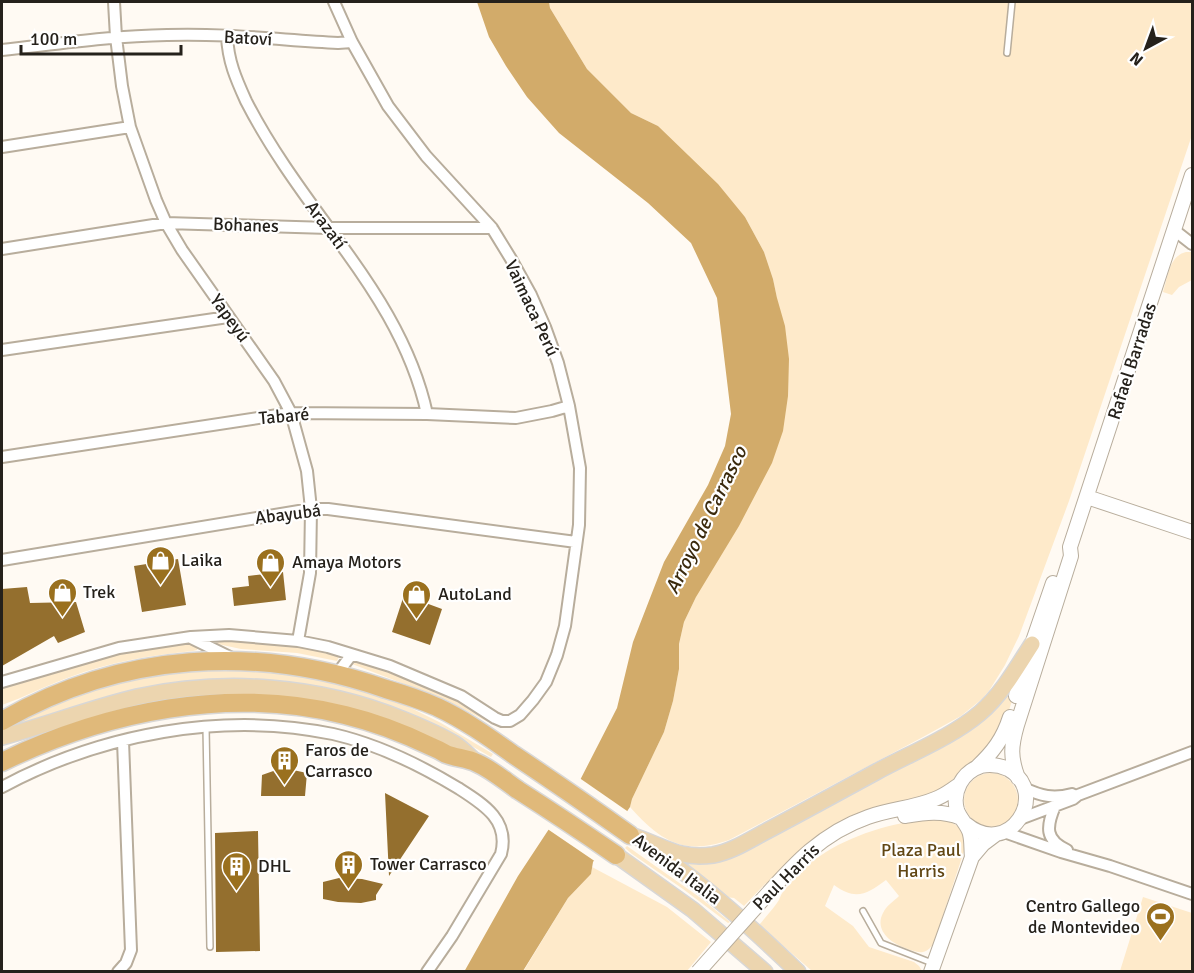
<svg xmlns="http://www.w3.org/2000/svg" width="1194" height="973" font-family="Signika,sans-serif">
	<rect width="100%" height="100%" fill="#fffaf3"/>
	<path fill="#feeaca" d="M549 2H1192V135L1069 501 1019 636 1005 665 989 691 982 699 961 716 923 737 729 840C684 856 660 841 630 807L632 799 664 732 673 701 679 669V644L684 622 696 597 777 298 773 279 764 252 745 217 658 126 631 113 587 69 550 8Z
		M1186 252H1192V280L1179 287 1172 295 1163 292C1168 277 1169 256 1186 252Z
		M227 641 277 643 322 652 339 657 337 661 297 653 241 649 213 643Z
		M189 644 198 648 197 650 193 651C152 655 109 662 70 677 47 685 25 697 2 705V688L120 654Z
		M357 662 392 673 449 697 487 719 488 722 446 700 352 664Z
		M200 667 292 672 368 690 407 706 441 723 493 754 491 757 438 727 403 711 364 698 206 681 176 683 118 695 31 722 2 728 40 708 130 676Z
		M1010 686 1012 701 1005 722 998 738 974 761 962 769 947 786 938 793 863 814 768 884 766 883 744 906 734 898 726 897 678 859 692 861 851 791Z
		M964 800a27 27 0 1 1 54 0a27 27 0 1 1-54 0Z
		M929 818C951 821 964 822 965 848L934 943C931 947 928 951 923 952 917 953 911 950 905 948 891 943 874 930 883 913 886 906 894 901 899 896L886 880C867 894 856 901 834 885L825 906 853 926 869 947 914 962 919 966 922 971H812L759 925C765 918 771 911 777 903 780 899 780 896 783 892 794 879 806 865 820 856 852 834 891 824 929 818Z
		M627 846 702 899 730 922 728 923 683 889 632 854 625 848Z
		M592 867 667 907 711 942 687 971 523 972 568 898 591 874Z
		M1143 897 1192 913V971H1120Z"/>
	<path fill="#d2ab6a" d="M477 2H549L550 8 587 69 631 113 658 126 718 184 745 217 764 252 773 279 777 298 785 326 789 359 788 396 783 431 772 463 739 526 696 597 684 622 679 644V669L673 701 664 732 632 799 630 807 593 862 591 874 568 898 523 971 464 972 518 876 576 788 617 708 633 642 664 562 708 485 725 446 731 414 717 298 691 243 648 203 559 133 527 97 506 66 489 37Z"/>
	<path fill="#fffaf3" d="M578 777 630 813 596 862 546 828Z"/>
	<path fill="#946f2e" d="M178 559 186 605 142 612 134 566Z
		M283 572 286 600 234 606 232 588 249 586 248 576Z
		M27 587 30 603 76 602 85 632 58 643 54 636 2 666V589Z
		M404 595 442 609 430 645 392 632Z
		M279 769 293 770 307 773 305 796H261L262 775Z
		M385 793 429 816 389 876Z
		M258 831 260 951 216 952 215 833Z
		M339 878 362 879 383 884 376 895V900L361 903 338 902 323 899V882Z"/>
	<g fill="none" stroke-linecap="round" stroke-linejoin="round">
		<defs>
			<path id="lane" d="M1007 53 1012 2
				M206 727 210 947
				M863 911 881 943 932 963"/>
			<path id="street" d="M114 2 116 37 122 86 130 127 156 200 166 223 182 250 274 381 291 413 307 471 311 509 310 573 298 641
				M227 36C228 61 236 79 246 101 269 146 298 186 328 227 371 284 412 344 427 414
				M2 50C57 44 111 36 167 35 224 33 281 40 338 43L352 42
				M2 147 130 127
				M1174 230 1192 244
				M2 249 166 223 329 228H492
				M2 350 228 317
				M2 457 291 413 427 414 516 418 552 411 569 406
				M2 560 311 509H328L576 542
				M191 638 234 659
				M337 674 349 658 353 655
				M2 682 119 648 191 637 229 635 298 641 328 647 390 666 461 696 495 718 502 721H510L520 715 533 700 546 682 557 655 565 626 579 525 580 468 569 406 558 363 545 327 531 295 511 259 492 228 426 156 388 106 352 42 334 2
				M2 787C101 734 222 711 333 734 377 744 420 765 458 788 483 804 510 820 501 854L452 936 427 972
				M1024 788C1041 796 1053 799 1072 794
				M1055 806C1046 827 1045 840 1067 850
				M1020 819 1073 799 1078 795 1192 752
				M1004 832 1061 852 1110 866 1192 894
				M118 972 126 963 131 950 123 741"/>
			<path id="secondary" d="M1087 497 1192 532
				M1016 696 1032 644 1053 583
				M977 767C993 752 1003 739 1010 717
				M1018 778C1010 757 1011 746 1017 725L1071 556 1070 547 1192 175
				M905 816C924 813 942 810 961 818
				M966 824C1009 860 1051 793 1008 769 999 765 990 764 981 766 962 772 952 792 957 810 960 819 968 825 970 834 972 842 971 850 972 857
				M763 899C794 864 822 833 868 817 890 809 914 808 935 799 944 796 951 790 959 785
				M931 972 972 857 983 844 995 835"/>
			<path id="primary" d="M2 737C47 725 91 708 137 697 225 678 319 685 402 719 419 726 439 734 455 744 463 749 469 756 476 762
				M630 835C663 845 677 860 713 855 731 852 748 841 763 833 801 813 839 792 876 772 909 754 952 737 980 713 1002 694 1016 669 1032 644
				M656 852C707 887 753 929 798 972
				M616 855 693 910 765 972"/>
			<path id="highway" d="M2 721C121 652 257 644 386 689 403 694 421 700 437 707 465 720 490 738 514 755 553 781 592 808 630 835
				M2 762C106 711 230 686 345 715 374 722 403 733 430 746 435 748 441 751 446 754 456 758 467 758 477 763 491 769 505 781 518 790 551 811 584 833 616 855"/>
		</defs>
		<use href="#lane" stroke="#b8ad9c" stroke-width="8"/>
		<use href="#street" stroke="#b8ad9c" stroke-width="14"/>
		<use href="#secondary" stroke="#b8ad9c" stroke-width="16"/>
		<use href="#primary" stroke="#d8d7d6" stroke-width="18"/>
		<use href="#highway" stroke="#d8d7d6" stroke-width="21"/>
		<use href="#lane" stroke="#fff" stroke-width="5"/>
		<use href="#street" stroke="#fff" stroke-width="10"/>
		<use href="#secondary" stroke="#fff" stroke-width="14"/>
		<use href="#primary" stroke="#ecd5af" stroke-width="15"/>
		<use href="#highway" stroke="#e0b97a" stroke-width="18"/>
		<defs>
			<path id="secondary-bridge" d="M698 972 763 899"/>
		</defs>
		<use href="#secondary-bridge" stroke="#b8ad9c" stroke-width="16" stroke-linecap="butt"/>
		<use href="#secondary-bridge" stroke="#fff" stroke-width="14"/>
	</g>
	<defs>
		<symbol id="shop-pin" viewBox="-11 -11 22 30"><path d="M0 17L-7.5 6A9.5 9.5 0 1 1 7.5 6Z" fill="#9a701e" stroke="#fff"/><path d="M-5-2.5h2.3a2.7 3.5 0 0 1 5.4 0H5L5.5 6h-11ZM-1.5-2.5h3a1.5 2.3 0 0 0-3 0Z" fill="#fff"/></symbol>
		<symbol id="building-pin" viewBox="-11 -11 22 30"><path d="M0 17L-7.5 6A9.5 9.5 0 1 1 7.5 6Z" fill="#9a701e" stroke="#fff"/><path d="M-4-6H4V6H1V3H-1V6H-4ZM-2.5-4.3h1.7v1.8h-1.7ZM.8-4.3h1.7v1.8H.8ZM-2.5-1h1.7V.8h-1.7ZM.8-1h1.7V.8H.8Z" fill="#fff"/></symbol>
		<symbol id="stadium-pin" viewBox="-11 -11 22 30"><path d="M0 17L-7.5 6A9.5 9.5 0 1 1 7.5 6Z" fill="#9a701e" stroke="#fff"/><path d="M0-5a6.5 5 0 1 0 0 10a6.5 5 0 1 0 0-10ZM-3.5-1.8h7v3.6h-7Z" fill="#fff"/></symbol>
	</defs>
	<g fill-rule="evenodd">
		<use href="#shop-pin" x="144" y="544" width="33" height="45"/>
		<use href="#shop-pin" x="254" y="546" width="33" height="45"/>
		<use href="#shop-pin" x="46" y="576" width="33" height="45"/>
		<use href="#shop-pin" x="400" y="578" width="33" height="45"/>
		<use href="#building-pin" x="268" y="744" width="33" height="45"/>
		<use href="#building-pin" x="332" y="848" width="33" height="45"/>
		<use href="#building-pin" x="220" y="850" width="33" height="45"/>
		<use href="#stadium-pin" x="1144" y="900" width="33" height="45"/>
	</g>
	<g text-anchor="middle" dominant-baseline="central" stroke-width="4.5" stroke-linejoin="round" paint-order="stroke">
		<g font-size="18" fill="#25211b" stroke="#fff">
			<text transform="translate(248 38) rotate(3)">Batoví</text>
			<text transform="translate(246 225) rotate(2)">Bohanes</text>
			<text transform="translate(326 225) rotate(53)">Arazatí</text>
			<text transform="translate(532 308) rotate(65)">Vaimaca Perú</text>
			<text transform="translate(230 318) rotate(54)">Yapeyú</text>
			<text transform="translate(1132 361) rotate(-72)">Rafael Barradas</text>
			<text transform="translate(284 416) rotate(-5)">Tabaré</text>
			<text transform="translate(288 514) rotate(-7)">Abayubá</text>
			<text transform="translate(677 869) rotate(37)">Avenida Italia</text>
			<text transform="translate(786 877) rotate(-45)">Paul Harris</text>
		</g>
		<g font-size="18" fill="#25211b" stroke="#fff" text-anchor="start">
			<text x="181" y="560">Laika</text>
			<text x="292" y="562">Amaya Motors</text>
			<text x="83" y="592">Trek</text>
			<text x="438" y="594">AutoLand</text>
			<text x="305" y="750">Faros de<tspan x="305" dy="21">Carrasco</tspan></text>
			<text x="370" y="864">Tower Carrasco</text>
			<text x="258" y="866">DHL</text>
			<text x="1140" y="906" text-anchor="end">Centro Gallego<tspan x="1140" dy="21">de Montevideo</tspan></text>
		</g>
		<g font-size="18" fill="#614613" stroke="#fff">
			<text x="921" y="850">Plaza Paul<tspan x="921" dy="21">Harris</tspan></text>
		</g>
		<g font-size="20" font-style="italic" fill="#3b2a0d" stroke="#fff">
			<text transform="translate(706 520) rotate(-64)">Arroyo de Carrasco</text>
		</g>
	</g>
	<rect width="1194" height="973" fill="none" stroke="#25211b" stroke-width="6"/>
	<g transform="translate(1146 48) rotate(221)" stroke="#ffffff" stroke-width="4.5" paint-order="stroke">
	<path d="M0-4.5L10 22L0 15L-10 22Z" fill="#25211b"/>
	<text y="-9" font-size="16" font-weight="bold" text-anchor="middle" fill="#25211b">N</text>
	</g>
	<path d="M21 45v9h160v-9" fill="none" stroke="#25211b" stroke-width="3"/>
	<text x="30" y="45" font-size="18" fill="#25211b" stroke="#ffffff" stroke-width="4.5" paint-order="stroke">100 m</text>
</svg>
